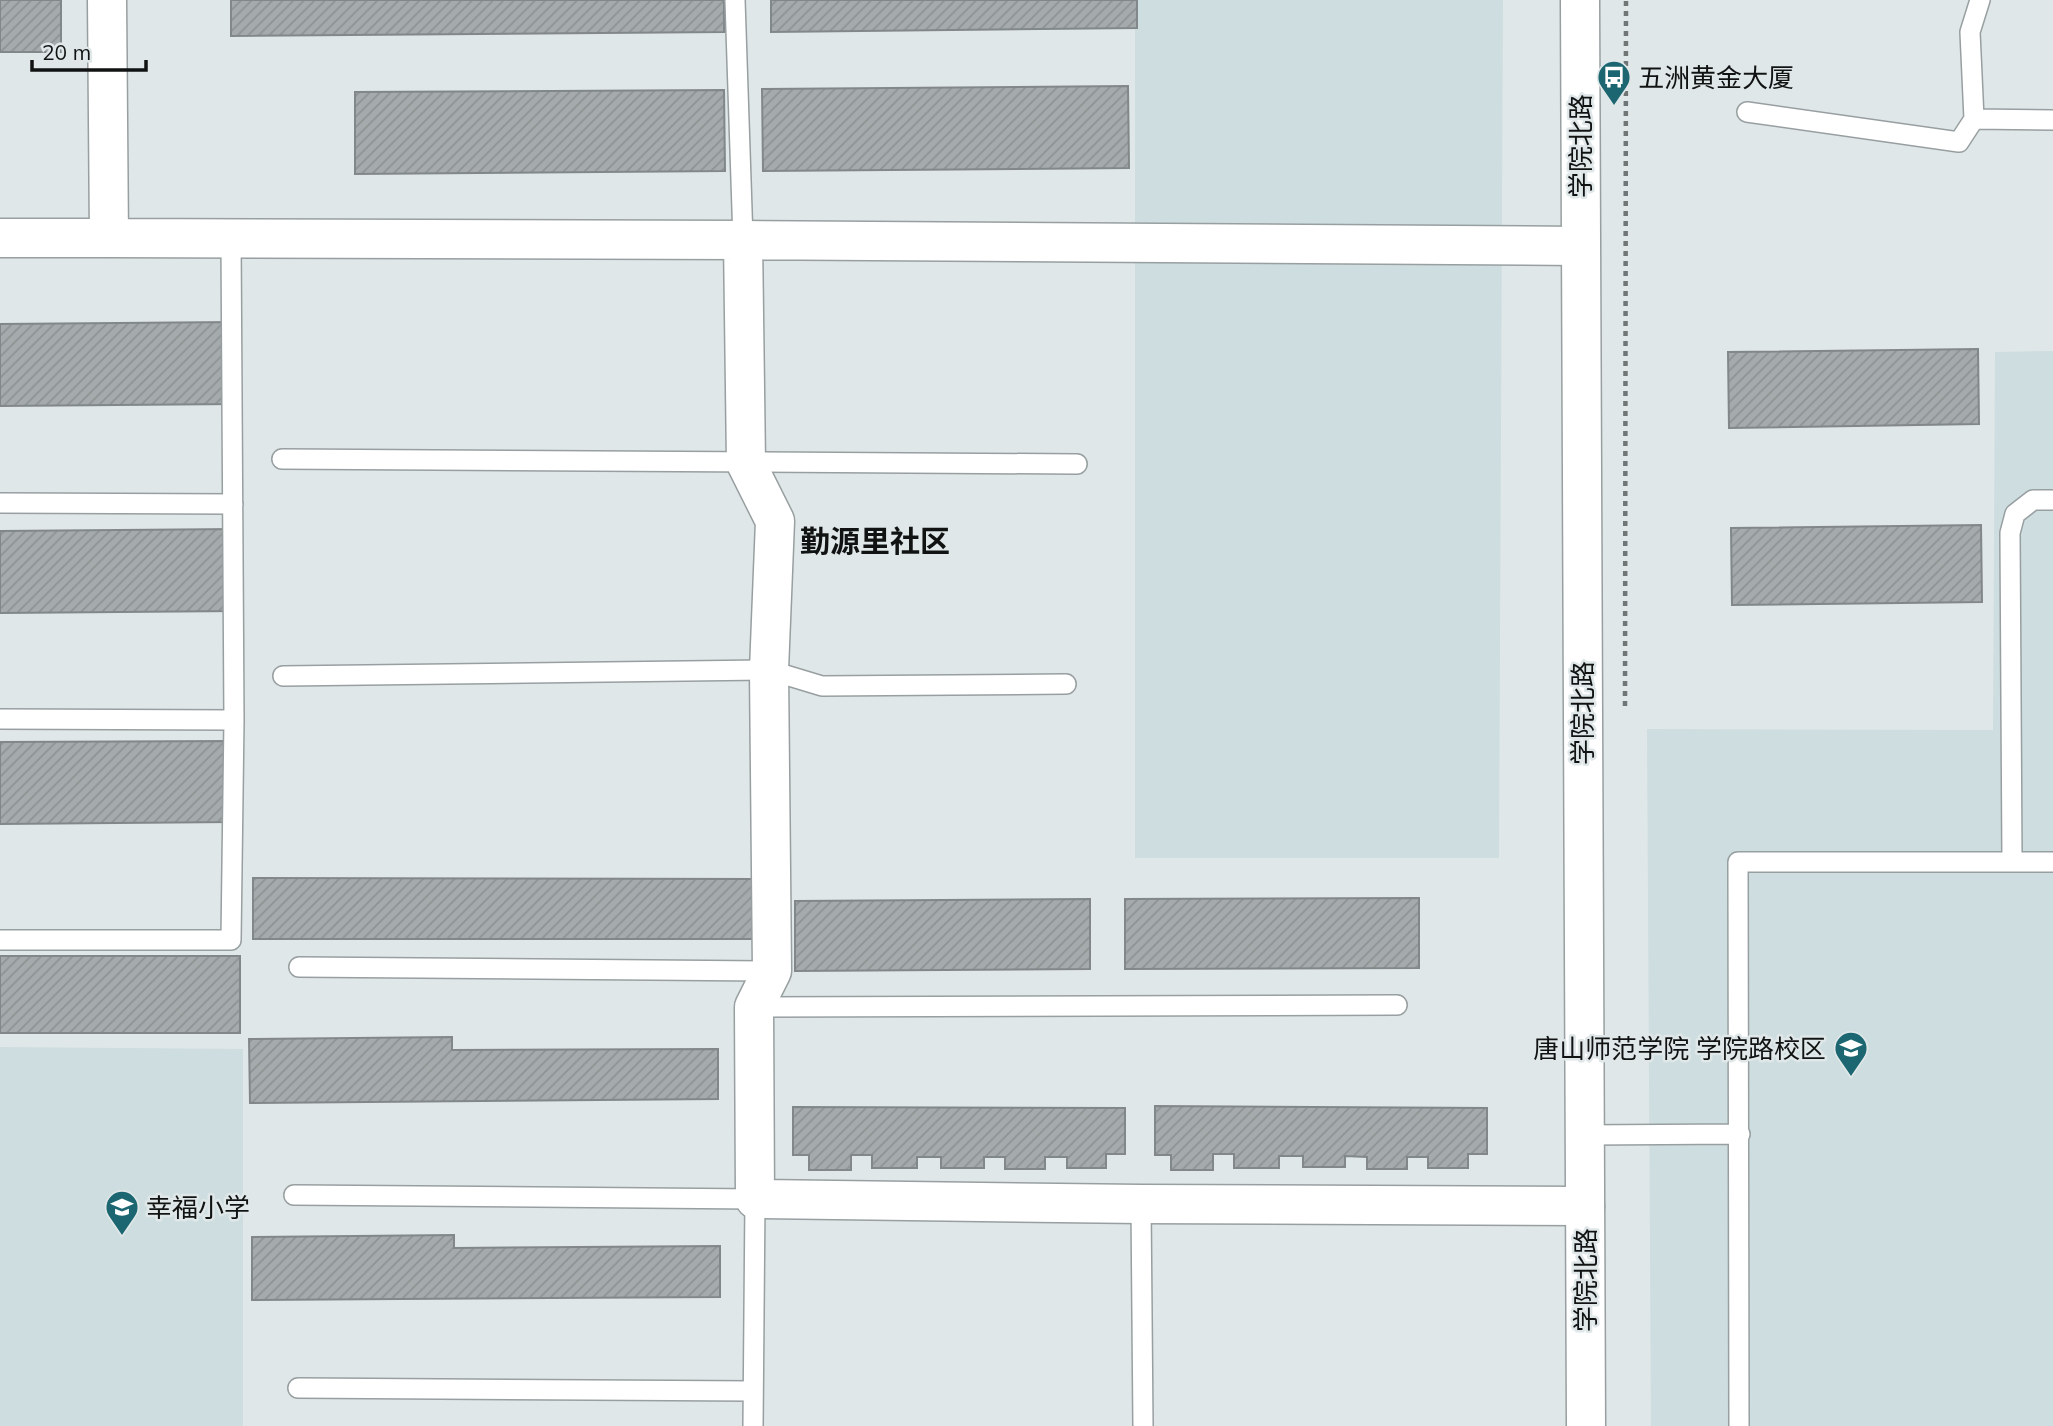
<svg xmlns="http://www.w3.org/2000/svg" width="2053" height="1426" font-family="Mulish,'Noto Sans SC',sans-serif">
	<defs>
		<pattern id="building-hatch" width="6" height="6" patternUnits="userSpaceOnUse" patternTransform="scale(1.75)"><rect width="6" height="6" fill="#a5abac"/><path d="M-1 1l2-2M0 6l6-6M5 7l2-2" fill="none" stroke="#8d9293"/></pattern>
	</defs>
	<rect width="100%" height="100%" fill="#e0e7e8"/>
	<path fill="#cddde0" d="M1135 0H1503L1499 858H1135Z
		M2053 351V1426H1651L1647 729 1993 730 1995 352Z
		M0 1047 243 1049V1426H0Z"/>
	<path fill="url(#building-hatch)" stroke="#828889" stroke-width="2" d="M0 0H61V52H0Z
		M231 0H724V32L231 36Z
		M771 0H1137V28L771 32Z
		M1128 86 1129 168 763 171 762 89Z
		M724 90 725 171 355 174V92Z
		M234 322 235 404 0 406V324Z
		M1978 349 1979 424 1729 428 1728 352Z
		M1981 525 1982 602 1732 605 1731 528Z
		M236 529 237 611 0 613V531Z
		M232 741V822L0 824V742Z
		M253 878 759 879V939H253Z
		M1419 898V968L1125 969V899Z
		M1090 899V969L795 971V901Z
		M0 956H240V1033H0Z
		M452 1037V1050L718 1049V1099L250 1103 249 1039Z
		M1155 1106 1487 1108V1154H1468V1168H1428V1157H1407V1169H1367V1157L1345 1156V1167H1303V1156H1279V1168H1234V1154H1213V1170H1171V1155H1155Z
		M793 1107 1125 1108V1154H1106V1168H1067V1157H1045V1169H1005V1157H984V1168H941V1157H917V1168H872V1155H851V1170H809V1155H793Z
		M454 1235V1248L720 1246V1297L252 1300V1237Z"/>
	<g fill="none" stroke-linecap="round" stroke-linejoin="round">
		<defs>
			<path id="lane" d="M735 0 743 240
				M1747 112 1959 142 1974 119 1970 32 1980 0
				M1974 119 2053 120
				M282 459 1077 464
				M0 503 233 504
				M283 676 769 670 822 686 1066 684
				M0 719 234 720
				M2012 862 2010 533 2015 514 2033 500H2053
				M0 940H231L234 720 231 239
				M299 967 772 971
				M754 1007 1397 1005
				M1584 1135 1740 1134
				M294 1195 755 1199 753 1426
				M1141 1204 1143 1426
				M298 1388 752 1391
				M1739 1426 1738 862H2053"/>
			<path id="street" d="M0 238H109L107 0
				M109 238 743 240 1579 246
				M743 240 746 463 775 521 769 670 772 971 754 1007 755 1199 1141 1204 1585 1206"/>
			<path id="primary" d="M1580 0 1586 1426"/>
		</defs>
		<use href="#lane" stroke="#989fa0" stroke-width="22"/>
		<use href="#street" stroke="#989fa0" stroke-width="41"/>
		<use href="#primary" stroke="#989fa0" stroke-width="41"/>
		<path stroke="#707575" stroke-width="4.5" stroke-dasharray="5 5" stroke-linecap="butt" d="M1625 706 1626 0"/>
		<use href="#lane" stroke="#fff" stroke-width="19"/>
		<use href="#street" stroke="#fff" stroke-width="38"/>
		<use href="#primary" stroke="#fff" stroke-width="38"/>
	</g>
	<defs>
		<symbol id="bus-pin" viewBox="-11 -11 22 30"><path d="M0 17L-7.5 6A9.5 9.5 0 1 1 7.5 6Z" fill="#1b6670" stroke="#e0e7e8"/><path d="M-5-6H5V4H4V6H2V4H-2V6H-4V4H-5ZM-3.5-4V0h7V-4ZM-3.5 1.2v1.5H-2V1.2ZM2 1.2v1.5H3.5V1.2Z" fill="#fff"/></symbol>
		<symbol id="university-pin" viewBox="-11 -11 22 30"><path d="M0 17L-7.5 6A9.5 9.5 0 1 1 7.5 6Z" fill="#1b6670" stroke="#e0e7e8"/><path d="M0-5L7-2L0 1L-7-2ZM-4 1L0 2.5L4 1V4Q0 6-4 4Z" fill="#fff"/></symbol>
		<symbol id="school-pin" viewBox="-11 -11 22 30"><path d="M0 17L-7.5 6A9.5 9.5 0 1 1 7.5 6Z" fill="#1b6670" stroke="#e0e7e8"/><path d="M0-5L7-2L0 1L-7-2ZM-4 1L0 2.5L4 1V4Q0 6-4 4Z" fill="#fff"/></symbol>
	</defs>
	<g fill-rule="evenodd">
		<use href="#bus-pin" x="1595" y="58" width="38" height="52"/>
		<use href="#university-pin" x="1832" y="1029" width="38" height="52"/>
		<use href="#school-pin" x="103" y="1188" width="38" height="52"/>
	</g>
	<g text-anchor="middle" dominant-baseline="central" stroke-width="5" stroke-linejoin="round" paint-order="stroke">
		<g font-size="26" fill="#111313" stroke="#e0e7e8" text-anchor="start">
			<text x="1638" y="77">五洲黄金大厦</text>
			<text x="1826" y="1048" text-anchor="end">唐山师范学院 学院路校区</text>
			<text x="146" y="1207">幸福小学</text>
		</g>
		<g font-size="26" fill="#111313" stroke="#e0e7e8">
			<text transform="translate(1580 146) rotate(-90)">学院北路</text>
			<text transform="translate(1582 713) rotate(-90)">学院北路</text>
			<text transform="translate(1585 1280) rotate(-90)">学院北路</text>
		</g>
		<g font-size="30" font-weight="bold" fill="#111313" stroke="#e0e7e8">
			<text x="875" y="541">勤源里社区</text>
		</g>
	</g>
	<path d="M32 60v10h114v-10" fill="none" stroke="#111313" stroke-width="3.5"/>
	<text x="42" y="60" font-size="21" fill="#111313" stroke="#e0e7e8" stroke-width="5" paint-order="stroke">20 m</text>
</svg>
